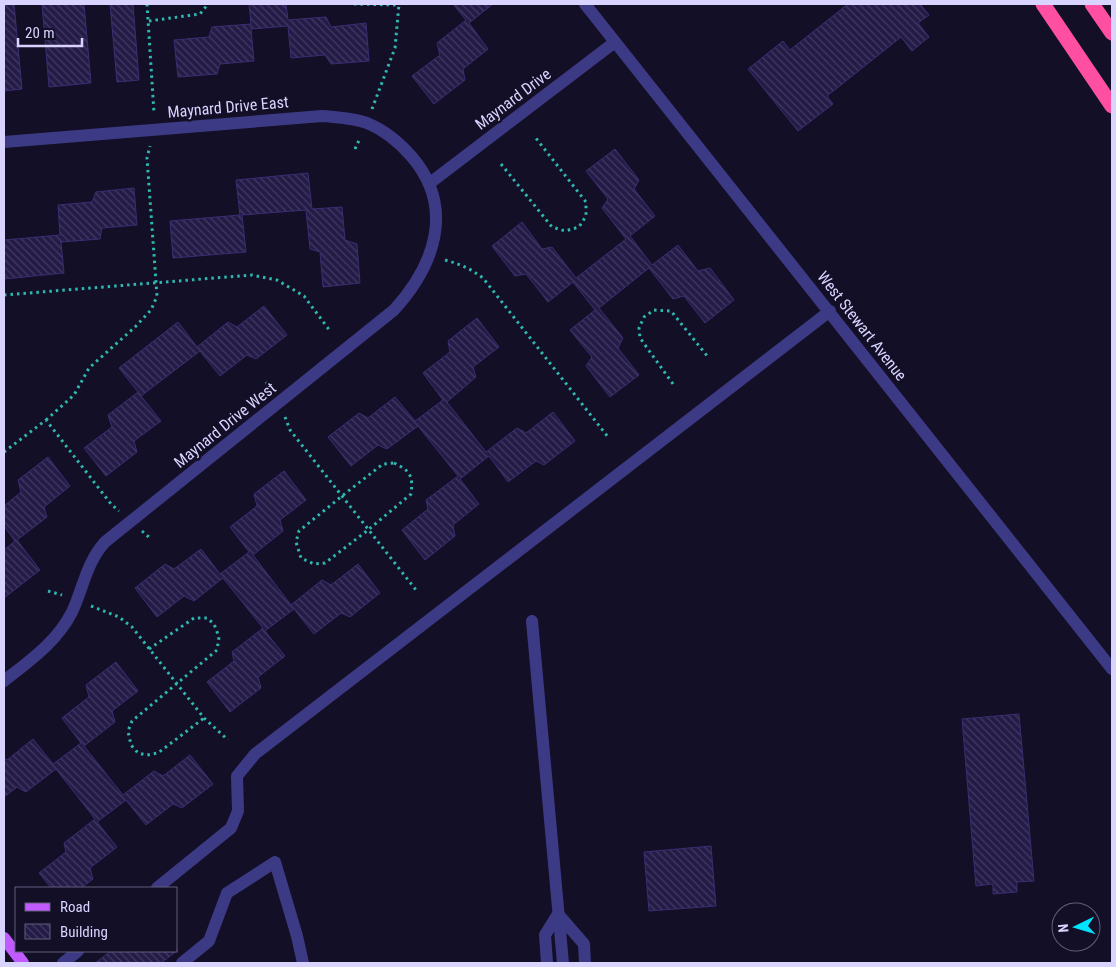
<svg xmlns="http://www.w3.org/2000/svg" width="1116" height="967" font-family="'Roboto Condensed',sans-serif">
	<defs>
		<pattern id="building-back-hatch" width="6" height="6" patternUnits="userSpaceOnUse" patternTransform="scale(1.25)"><rect width="6" height="6" fill="#241b47"/><path d="M-1 5l2 2M0 0l6 6M5-1l2 2" fill="none" stroke="#433b63"/></pattern>
	</defs>
	<rect width="100%" height="100%" fill="#130f26"/>
	<path fill="url(#building-back-hatch)" stroke="#3b2d73" d="M4 4H14L22 89 4 91Z
		M42 4H84L91 83 49 87Z
		M110 4H133L139 80 117 82Z
		M249 4H286L288 20 326 17 331 27 366 23 369 61 331 64 325 55 291 58 288 26 251 29 254 61 220 64 217 74 178 77 174 40 209 37 212 27 251 24Z
		M453 4H493L469 23 488 49 463 69 465 80 434 104 412 76 440 55 437 43 466 20Z
		M848 4H920L929 15 918 23 929 37 912 51 901 37 827 96 833 104 798 131 748 69 783 41 790 50Z
		M615 149 639 180 634 189 655 216 630 236 652 265 678 245 698 271 710 268 734 300 705 323 684 296 673 299 649 268 599 308 623 338 618 348 639 375 610 397 586 366 592 357 570 330 595 310 573 282 548 302 526 274 515 276 492 246 522 222 542 249 552 247 576 278 626 239 602 208 608 199 586 171Z
		M308 173 312 209 342 207 345 240 357 244 360 283 323 287 320 252 310 249 306 210 242 215 246 252 173 258 170 221 240 215 236 180Z
		M134 188 137 225 102 228 100 239 61 242 64 273 4 279V240L60 235 58 205 92 202 96 192Z
		M264 306 287 335 256 359 247 355 220 376 200 351 141 396 161 421 134 441 137 452 106 476 84 448 112 427 108 415 138 392 119 368 178 322 197 347 228 322 237 327Z
		M477 318 499 347 473 367 476 377 447 402 486 452 517 428 526 433 553 412 575 441 544 465 536 461 508 482 489 456 460 479 479 504 453 525 455 536 425 560 402 530 428 509 426 500 458 476 418 426 387 449 378 445 351 466 328 437 359 413 368 418 395 397 415 421 443 400 423 373 450 352 448 341Z
		M48 457 70 486 44 507 47 517 17 540 40 570 4 598V550L15 541 4 526V506L21 492 18 480Z
		M284 471 306 500 280 520 283 531 253 555 291 605 322 580 331 585 358 564 380 593 350 617 341 613 314 634 294 609 265 631 285 656 258 677 261 688 230 712 207 682 234 661 232 652 263 628 223 578 194 601 184 596 157 617 135 588 165 564 174 569 201 549 220 574 249 552 230 527 257 506 254 494Z
		M116 662 138 691 112 711 115 722 84 746 123 795 154 771 163 776 190 755 213 784 182 808 173 804 146 825 126 800 97 822 117 847 90 868 93 879 81 888H51L39 873 66 852 64 843 95 819 56 769 26 792 17 787 4 797V758L7 760 33 739 53 764 81 743 62 718 89 697 86 685Z
		M1019 714 1034 881 1017 882V892L993 894V884L976 886 962 719Z
		M711 846 716 906 649 911 644 852Z
		M176 948 178 950 161 963H95L111 951H176Z"/>
	<g fill="none" stroke-linecap="round" stroke-linejoin="round">
		<path stroke="#2fb8b0" stroke-width="3" stroke-dasharray="2.5 4" stroke-linecap="butt" d="M147 4 154 113
			M354 4 399 5
			M149 21 200 14 208 4
			M372 109 395 48 399 4
			M355 149 360 138
			M501 164 552 227 565 231 579 227 586 216V202L535 137
			M445 260C460 264 471 269 483 278L608 437
			M4 295 252 275 277 280 304 296 330 331
			M266 382 271 390
			M673 384 640 338 639 328 644 317 654 310 671 311 708 357
			M285 417 290 430 416 590
			M46 420 74 395 89 368 135 327 151 310 157 296 147 158 150 146
			M4 452 46 420 111 504 119 511
			M394 463C411 471 413 476 411 494L368 530 325 563 314 564 301 558 296 542 299 531 342 496 383 464Z
			M142 531 151 539
			M48 591 62 595
			M91 606 119 617 132 627 204 718 228 740
			M149 649 194 618H207L214 624 219 637 217 650 132 721 128 731 131 745 138 753 147 755 158 753 204 718"/>
		<path stroke="#3d3a85" stroke-width="12" d="M585 4 1112 669
			M4 142 322 116C337 117 352 118 367 123 384 130 400 143 412 157 455 208 435 265 394 310L105 542C86 563 83 589 72 612 57 642 29 661 4 681
			M430 183 615 42
			M532 621 563 963
			M157 888 231 828 238 811 237 776 255 754 830 311
			M63 963 78 951
			M182 963 209 941 227 893 275 862 297 936 303 963
			M547 963 545 935 558 914 584 944 585 963"/>
		<path stroke="#c25bff" stroke-width="12" d="M4 938 23 963"/>
		<path stroke="#ff4fa3" stroke-width="15" d="M1043 4 1112 106
			M1092 4 1112 33"/>
	</g>
	<g text-anchor="middle" dominant-baseline="central" stroke-width="5" stroke-linejoin="round" paint-order="stroke">
		<g font-size="16" fill="#d9d4ff" stroke="#130f26">
			<text transform="translate(513 99) rotate(-37)">Maynard Drive</text>
			<text transform="translate(228 107) rotate(-5)">Maynard Drive East</text>
			<text transform="translate(862 326) rotate(52)">West Stewart Avenue</text>
			<text transform="translate(225 425) rotate(-39)">Maynard Drive West</text>
		</g>
	</g>
	<rect width="1116" height="967" fill="none" stroke="#d9d4ff" stroke-width="10"/>
	<rect x="15" y="887" width="162" height="65" fill="#130f26" stroke="#625e7d"/>
	<rect x="25" y="903" width="25" height="8" fill="#c25bff" stroke="#625e7d"/>
	<text x="60" y="912" font-size="15" fill="#d9d4ff">Road</text>
	<rect x="25" y="924" width="25" height="15" fill="url(#building-back-hatch)" stroke="#625e7d"/>
	<text x="60" y="937" font-size="15" fill="#d9d4ff">Building</text>
	<g transform="translate(1076 927) rotate(265)"><circle r="24" fill="#130f26" stroke="#625e7d"/>
	<path d="M0-4L9 19L0 12L-9 19Z" fill="#00e5ff"/>
	<text y="-8" font-size="14" font-weight="bold" text-anchor="middle" fill="#d9d4ff">N</text>
	</g>
	<path d="M18 38v8h64v-8" fill="none" stroke="#d9d4ff" stroke-width="2.5"/>
	<text x="25" y="38" font-size="15" fill="#d9d4ff" stroke="#130f26" stroke-width="4" paint-order="stroke">20 m</text>
</svg>
